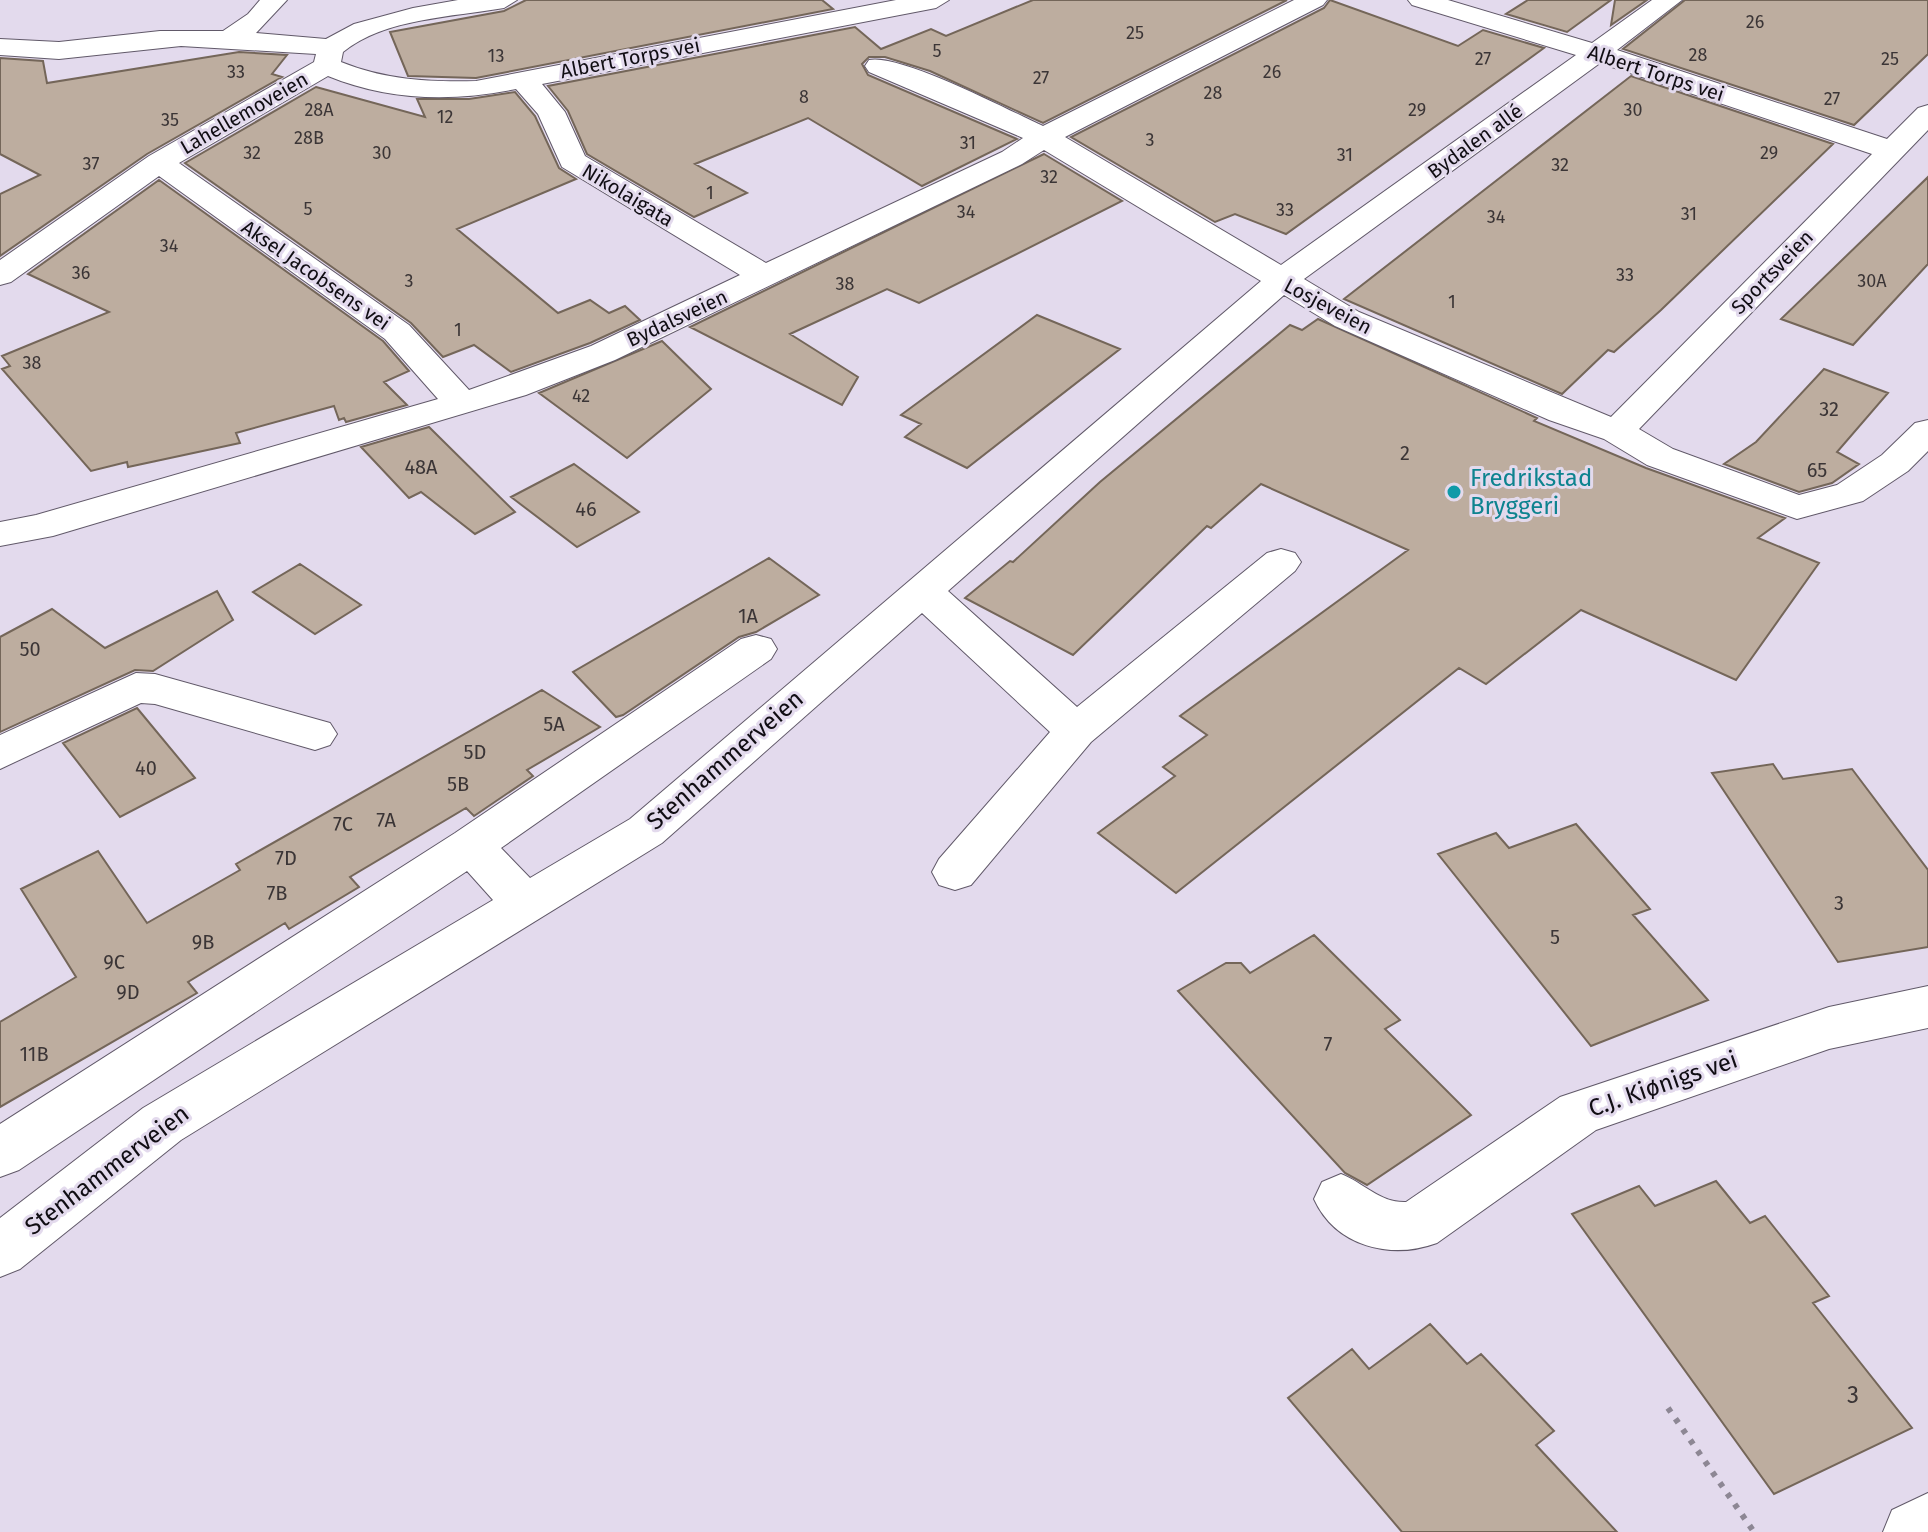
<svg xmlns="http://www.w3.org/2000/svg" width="1928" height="1532" font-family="'Fira Sans',sans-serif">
	<rect width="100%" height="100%" fill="#e3daed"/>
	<path fill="#bdad9f" stroke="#746659" stroke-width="2" d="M526 0H822L833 9 476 78 408 76 390 32 504 11Z
		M1033 0H1287L1043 123 930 71 885 57H869L862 64 868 75 1017 139 922 186 808 118 695 164 747 193 694 217 587 154 568 111 548 86 855 27 881 49 931 29 946 36Z
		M1330 0 1458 46 1483 30 1544 48 1286 234 1235 214 1215 222 1071 137 1324 8Z
		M1528 0H1611L1567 32 1506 14Z
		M1615 0H1647L1611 25Z
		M1685 0H1928V54L1854 125 1623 49Z
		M239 52 287 55 272 74 282 77 147 154 0 256V194L40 175 0 154V58L43 61 47 83Z
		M1631 76 1833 144 1661 310 1614 352 1608 350 1562 394 1344 299Z
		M316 87 425 117 417 99H469L515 92 535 116 559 168 576 179 457 229 558 313 590 300 609 313 625 306 640 320 590 343 511 372 474 345 443 357 411 323 185 163Z
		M1044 154 1122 201 919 303 887 289 790 334 858 377 842 405 690 327Z
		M1928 177V264L1853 345 1781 319Z
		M159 180 383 341 409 371 384 382 407 405 346 422 344 418 339 420 334 406 236 433 240 443 128 467 127 462 91 471 2 369 10 366 2 356 109 312 28 274Z
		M1037 315 1120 349 967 468 905 437 921 424 901 415Z
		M1318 319 1537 418 1534 421 1646 468 1785 518 1758 538 1819 563 1736 680 1581 610 1486 684 1459 668 1176 893 1098 833 1175 776 1163 767 1207 735 1180 716 1408 550 1261 484 1211 528 1207 526 1073 655 965 598 1010 561 1013 562 1100 482 1290 325 1302 330Z
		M662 341 711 389 627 458 539 393Z
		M1824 369 1888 393 1837 452 1859 464 1832 483 1799 492 1724 464 1756 442Z
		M429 427 515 512 475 534 421 492 409 498 361 447Z
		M574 464 639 512 577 547 511 497Z
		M769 558 819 595 756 632 739 637 623 715 616 717 573 672Z
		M300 564 361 605 315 634 253 592Z
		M217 591 233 620 153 671 135 670 0 732V637L52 609 105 648Z
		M542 690 600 727 527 770 533 776 474 816 466 808 350 877 359 887 289 929 285 923 188 982 197 993 0 1107V1022L76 977 21 889 98 851 147 923 240 870 236 864Z
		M137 708 195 778 120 817 63 743Z
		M1773 764 1783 779 1852 769 1928 870V947L1838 962 1712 773Z
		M1576 824 1650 909 1633 915 1708 1000 1591 1046 1438 854 1496 833 1509 848Z
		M1314 935 1400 1020 1385 1029 1471 1115 1367 1185 1345 1173 1178 991 1226 963H1241L1250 973Z
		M1716 1181 1750 1223 1765 1216 1829 1296 1813 1303 1912 1428 1774 1494 1572 1214 1639 1186 1655 1206Z
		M1430 1324 1467 1364 1481 1354 1554 1431 1536 1445 1617 1532H1402L1288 1398 1352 1349 1369 1369Z"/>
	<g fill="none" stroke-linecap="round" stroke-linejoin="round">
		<defs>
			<path id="minor" d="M260 0H287L256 33 326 39 354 24 413 8 458 0H517L504 8C453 17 385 18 343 52L341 62C385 80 429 82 476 81L896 0H949L936 8 542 84 565 112 585 156 766 263 1002 152 1023 138 869 72 865 66 869 60C900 53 1010 111 1043 126L1294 0H1327L1323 5 1065 137 1281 265 1576 55 1412 5 1408 0H1448L1592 43 1652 0H1682L1617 50 1887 139 1918 108 1928 105V130L1639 429 1673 449 1799 495 1837 485 1882 455 1915 423 1928 420V451L1908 471 1863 501 1797 519 1647 465 1604 439 1549 420 1335 326 1284 295 948 591 1077 707 1267 553 1281 549 1295 553 1301 562 1295 571 1091 742 971 885 955 890 939 885 932 872 939 859 1050 732 922 613 662 843 181 1140 20 1269 0 1277V1218L143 1108 493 900 467 871 19 1170 0 1177V1124L455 833 741 639 756 635 771 639 777 649 771 659 501 848 530 878 630 819 1261 281 1044 150 1022 164 615 360 526 395 53 536 0 546V522L36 515 438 399 385 339 159 176 11 282 0 285V260L149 156 314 62 316 54 181 46 59 59 0 55V39L59 42 160 31H223L248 14ZM1600 63 1872 154 1611 417 1359 312 1304 279ZM328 76C389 101 453 102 516 89L538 114 562 167 740 275 591 346 469 390 409 325 179 163Z
				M136 673 155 674 330 723 337 734 330 745 315 750 155 704 141 703 0 769V735Z
				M1928 986V1028L1829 1049 1596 1130 1437 1243C1391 1260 1336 1247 1314 1199L1322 1182 1341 1174C1364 1183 1380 1203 1406 1202L1560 1097 1829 1007Z
				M1928 1493V1532H1883L1892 1510Z"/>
		</defs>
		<use href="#minor" stroke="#615969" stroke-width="2"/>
		<path stroke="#8d8794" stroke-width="6" stroke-dasharray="5 8" stroke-linecap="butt" d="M1668 1408 1754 1532"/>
		<use href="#minor" fill="#fff" fill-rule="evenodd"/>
	</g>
	<circle fill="#0f9aa8" stroke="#e3daed" stroke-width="3" cx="1454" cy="492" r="8"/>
	<g text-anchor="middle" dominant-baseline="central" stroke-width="6" stroke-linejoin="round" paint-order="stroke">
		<g font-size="18" fill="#3b3536">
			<text x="1755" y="22">26</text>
			<text x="1135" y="33">25</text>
			<text x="937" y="51">5</text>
			<text x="1698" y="55">28</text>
			<text x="496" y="56">13</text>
			<text x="1483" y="59">27</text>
			<text x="1890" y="59">25</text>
			<text x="236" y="72">33</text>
			<text x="1272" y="72">26</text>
			<text x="1041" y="78">27</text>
			<text x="1213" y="93">28</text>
			<text x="804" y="97">8</text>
			<text x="1832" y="99">27</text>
			<text x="319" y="110">28A</text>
			<text x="1417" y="110">29</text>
			<text x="1633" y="110">30</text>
			<text x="445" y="117">12</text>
			<text x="170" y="120">35</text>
			<text x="309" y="138">28B</text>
			<text x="1150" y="140">3</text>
			<text x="968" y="143">31</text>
			<text x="252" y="153">32</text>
			<text x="382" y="153">30</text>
			<text x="1769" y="153">29</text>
			<text x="1345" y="155">31</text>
			<text x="91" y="164">37</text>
			<text x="1560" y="165">32</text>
			<text x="1049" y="177">32</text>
			<text x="710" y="193">1</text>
			<text x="308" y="209">5</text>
			<text x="1285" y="210">33</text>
			<text x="966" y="212">34</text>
			<text x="1689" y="214">31</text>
			<text x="1496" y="217">34</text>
			<text x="169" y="246">34</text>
			<text x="81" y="273">36</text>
			<text x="1625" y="275">33</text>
			<text x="409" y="281">3</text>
			<text x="1872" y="281">30A</text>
			<text x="845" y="284">38</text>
			<text x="1452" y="302">1</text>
			<text x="458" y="330">1</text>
			<text x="32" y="363">38</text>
			<text x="581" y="396">42</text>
		</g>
		<g font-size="20" fill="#100d13" stroke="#e3daed">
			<text transform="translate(630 58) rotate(-11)">Albert Torps vei</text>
			<text transform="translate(1656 73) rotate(18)">Albert Torps vei</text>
			<text transform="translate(244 113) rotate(-30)">Lahellemoveien</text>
			<text transform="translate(1475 141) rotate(-36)">Bydalen allé</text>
			<text transform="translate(628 195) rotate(31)">Nikolaigata</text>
			<text transform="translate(1772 272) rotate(-46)">Sportsveien</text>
			<text transform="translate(316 275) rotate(35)">Aksel Jacobsens vei</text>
			<text transform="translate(1328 306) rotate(28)">Losjeveien</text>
			<text transform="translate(677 318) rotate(-25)">Bydalsveien</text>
		</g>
		<g font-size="20" fill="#3b3536">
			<text x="1829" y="409">32</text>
			<text x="1405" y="453">2</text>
			<text x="421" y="467">48A</text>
			<text x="1817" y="470">65</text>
			<text x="586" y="509">46</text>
			<text x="748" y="616">1A</text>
			<text x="30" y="649">50</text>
			<text x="554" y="724">5A</text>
			<text x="475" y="752">5D</text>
			<text x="146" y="768">40</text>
			<text x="458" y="784">5B</text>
			<text x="386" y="820">7A</text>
			<text x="343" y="824">7C</text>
			<text x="286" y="858">7D</text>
			<text x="277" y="893">7B</text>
			<text x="1839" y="903">3</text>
			<text x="1555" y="937">5</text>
			<text x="203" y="942">9B</text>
			<text x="114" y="962">9C</text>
			<text x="128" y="992">9D</text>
			<text x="1328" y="1044">7</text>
			<text x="34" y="1054">11B</text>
		</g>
		<g font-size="24" fill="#0d838f" stroke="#e3daed" text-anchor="start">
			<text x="1470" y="478">Fredrikstad<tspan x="1470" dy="28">Bryggeri</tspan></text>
		</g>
		<g font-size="24" fill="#100d13" stroke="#e3daed">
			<text transform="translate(725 760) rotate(-41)">Stenhammerveien</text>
			<text transform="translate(1663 1084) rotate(-19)">C.J. Kiønigs vei</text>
			<text transform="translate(107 1170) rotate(-37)">Stenhammerveien</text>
		</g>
		<g font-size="24" fill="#3b3536">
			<text x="1853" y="1395">3</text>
		</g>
	</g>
</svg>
